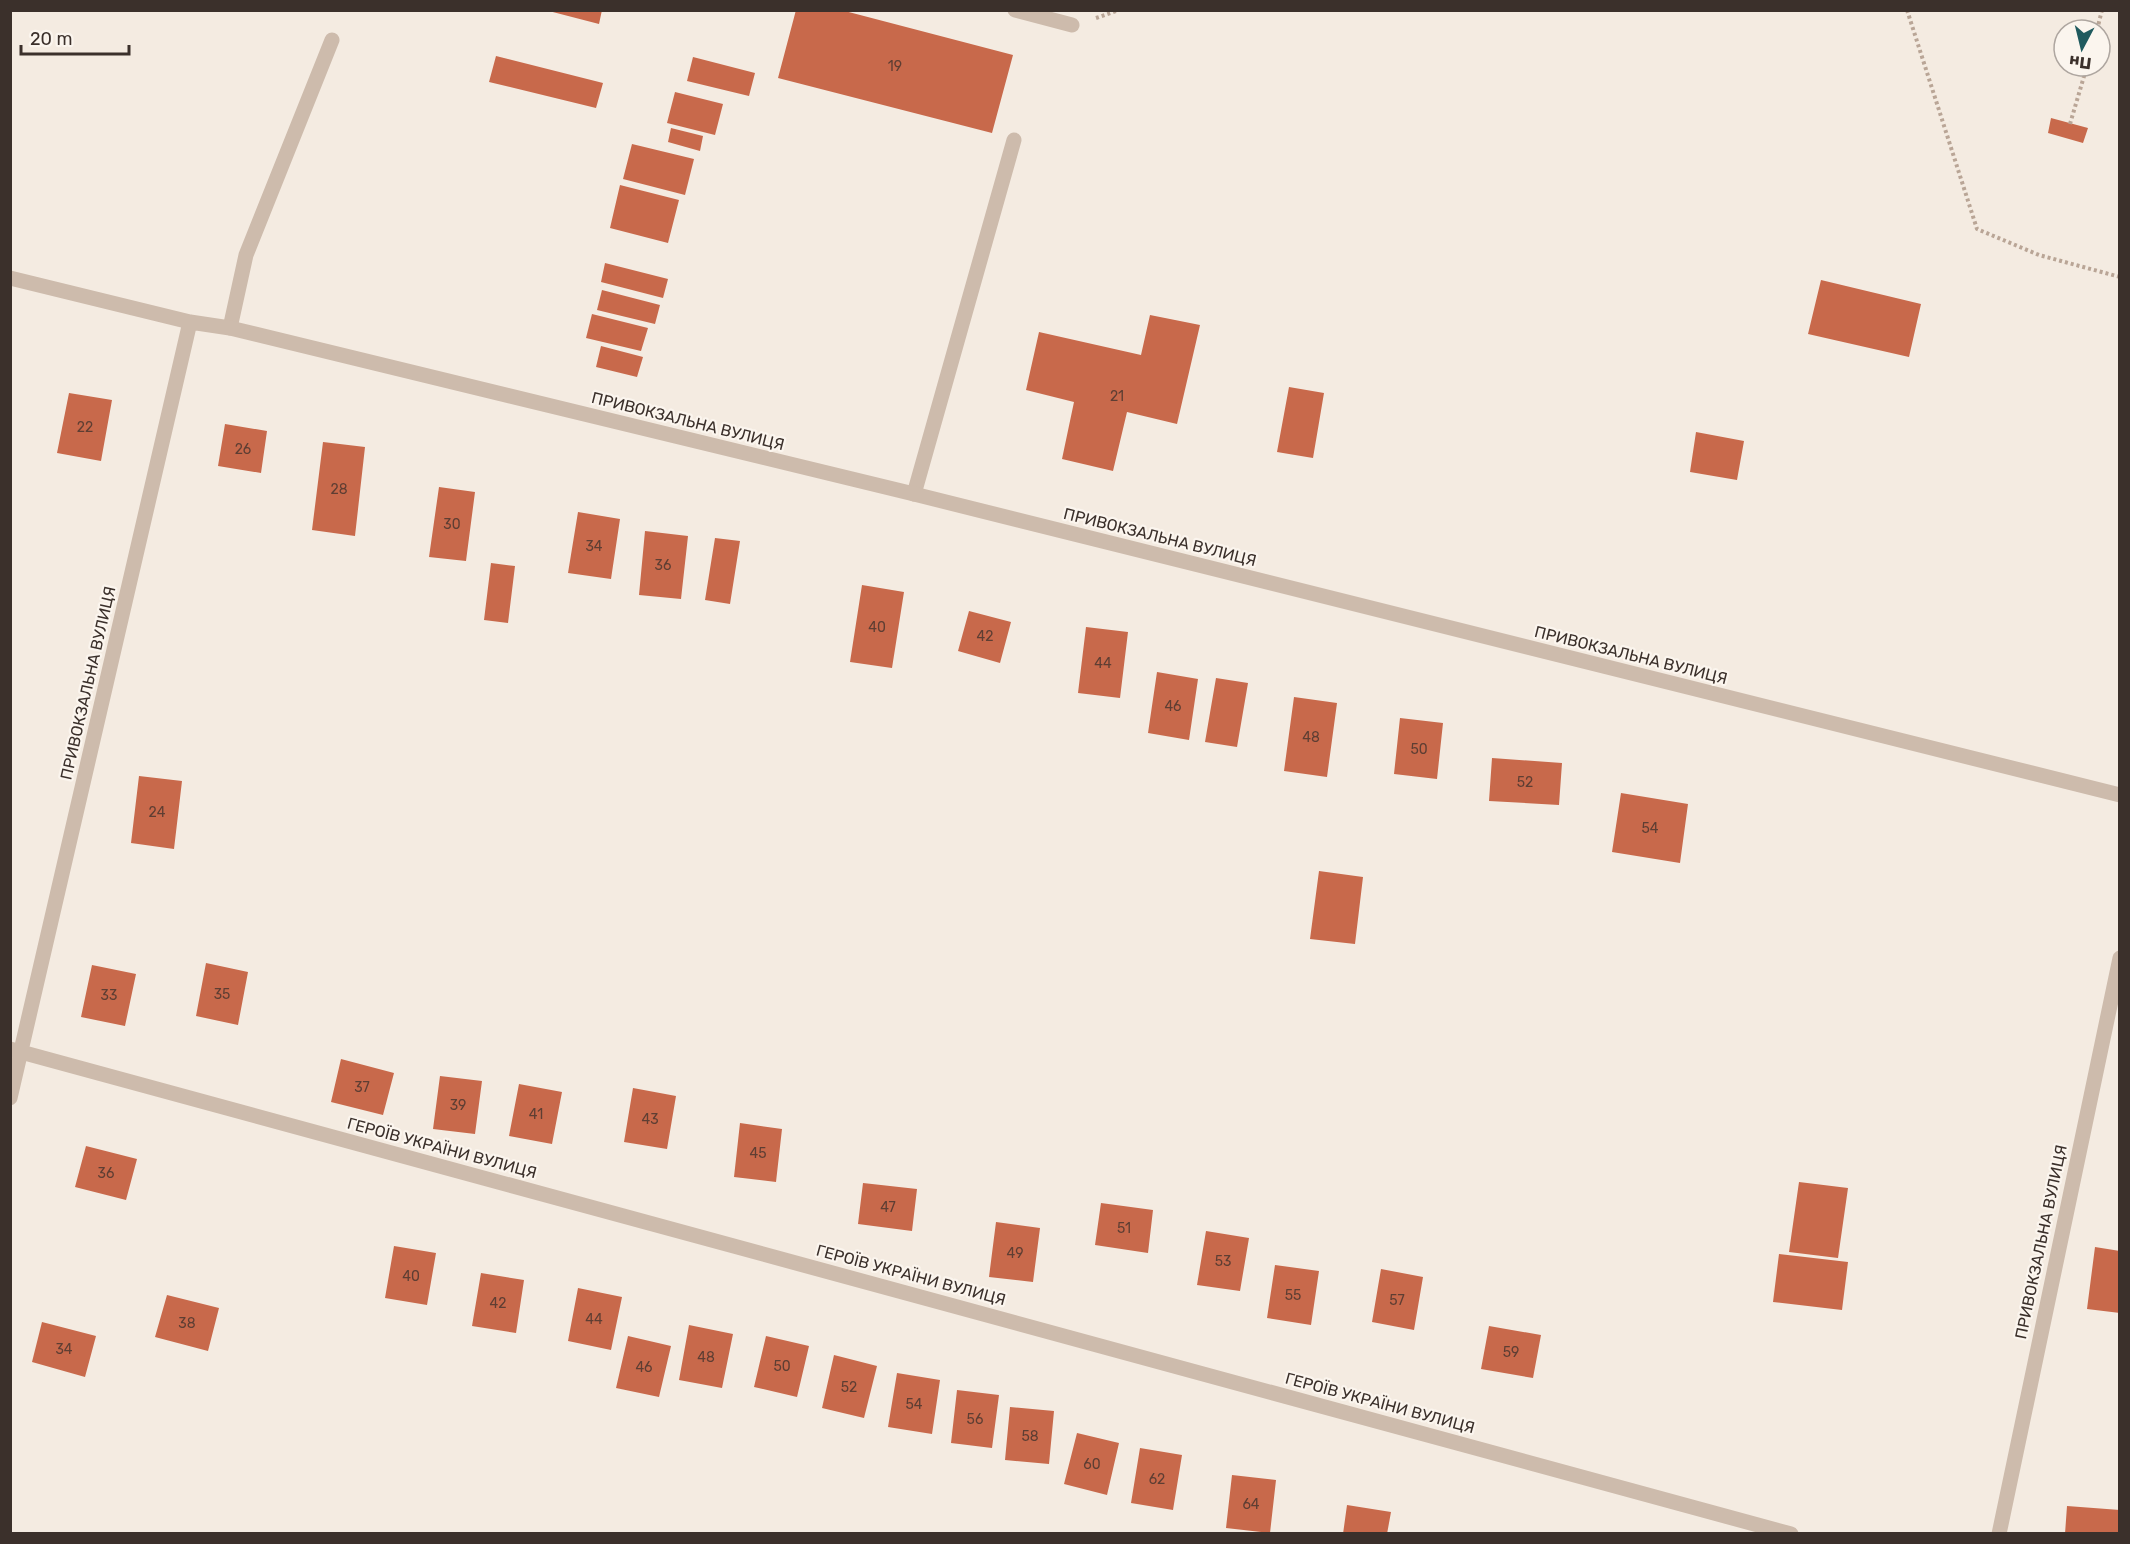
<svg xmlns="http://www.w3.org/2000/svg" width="2130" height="1544" font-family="Rubik,sans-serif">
	<rect width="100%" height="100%" fill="#f4ebe1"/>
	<path fill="#c8694b" d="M545 10H602L599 24Z
		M796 10H841L1013 55 992 133 778 78Z
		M496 56 603 83 596 108 489 82Z
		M693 57 755 73 749 96 687 81Z
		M675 92 723 104 715 135 667 123Z
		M2051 118 2088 128 2083 143 2048 133Z
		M671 128 703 136 700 151 668 142Z
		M632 144 694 159 685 195 623 179Z
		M620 185 679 200 668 243 610 228Z
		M605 263 668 279 663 298 601 282Z
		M1821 280 1921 304 1909 357 1808 334Z
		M602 290 660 305 655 324 597 310Z
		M592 314 648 328 641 351 586 338Z
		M1150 315 1200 325 1177 424 1127 412 1113 471 1062 459 1074 402 1026 390 1039 332 1141 355Z
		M601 346 643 357 637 377 596 367Z
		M1289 387 1324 393 1313 458 1277 452Z
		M69 393 112 400 101 461 57 453Z
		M225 424 267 431 261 473 218 466Z
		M1696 432 1744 441 1737 480 1690 472Z
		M323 442 365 447 355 536 312 530Z
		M439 487 475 492 466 561 429 557Z
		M578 512 620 519 611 579 568 573Z
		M645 531 688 536 681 599 639 595Z
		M715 538 740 541 730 604 705 600Z
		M491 563 515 566 508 623 484 620Z
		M862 585 904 592 892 668 850 662Z
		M969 611 1011 622 1000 663 958 651Z
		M1086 627 1128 632 1120 698 1078 693Z
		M1157 672 1198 679 1189 740 1148 733Z
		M1216 678 1248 683 1237 747 1205 742Z
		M1294 697 1337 703 1327 777 1284 771Z
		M1400 718 1443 723 1437 779 1394 774Z
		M1492 758 1562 763 1559 805 1489 801Z
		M139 776 182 781 174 849 131 843Z
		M1621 793 1688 804 1680 863 1612 852Z
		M1319 871 1363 877 1355 944 1310 939Z
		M206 963 248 972 238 1025 196 1016Z
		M92 965 136 974 125 1026 81 1017Z
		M341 1059 394 1073 383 1115 331 1102Z
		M440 1076 482 1081 475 1134 433 1129Z
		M519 1084 562 1092 552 1144 509 1136Z
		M633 1088 676 1096 667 1149 624 1142Z
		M740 1123 782 1129 776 1182 734 1177Z
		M86 1146 137 1159 126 1200 75 1187Z
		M1799 1182 1848 1188 1838 1258 1789 1252Z
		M863 1183 917 1189 912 1231 858 1224Z
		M1101 1203 1153 1210 1148 1253 1095 1245Z
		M996 1222 1040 1228 1033 1282 989 1277Z
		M1206 1231 1249 1238 1240 1291 1197 1285Z
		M394 1246 436 1253 427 1305 385 1298Z
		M2095 1247 2120 1251V1313L2087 1309Z
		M1779 1254 1848 1262 1842 1310 1773 1302Z
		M1275 1265 1319 1271 1311 1325 1267 1318Z
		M1381 1269 1423 1277 1414 1330 1372 1322Z
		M481 1273 524 1280 516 1333 472 1326Z
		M578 1288 622 1297 611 1350 568 1341Z
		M167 1295 219 1308 208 1351 155 1337Z
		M42 1322 96 1336 85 1377 32 1362Z
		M689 1325 733 1334 722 1388 679 1380Z
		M1489 1326 1541 1335 1533 1378 1481 1369Z
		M628 1336 671 1346 659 1397 616 1388Z
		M766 1336 809 1346 797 1397 754 1387Z
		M834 1355 877 1366 864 1418 822 1408Z
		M897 1373 940 1380 932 1434 888 1427Z
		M957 1390 999 1395 992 1448 951 1443Z
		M1010 1407 1054 1411 1049 1464 1005 1460Z
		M1077 1433 1119 1443 1107 1495 1064 1484Z
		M1140 1448 1182 1455 1173 1510 1131 1503Z
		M1232 1475 1276 1480 1270 1533 1226 1528Z
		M1347 1505 1391 1512 1387 1534H1343Z
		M2067 1506 2120 1510V1534H2065Z"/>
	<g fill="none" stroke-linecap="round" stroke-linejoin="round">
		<path stroke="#b9a596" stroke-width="4" stroke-dasharray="3 3" stroke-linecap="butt" d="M1907 10 1977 229 2039 255 2120 277
			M1096 18 1119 10
			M2097 30 2102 10
			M2070 124 2087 66"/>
		<path stroke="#cdbbac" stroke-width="15" d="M1015 10 1072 25
			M230 328 246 255 332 40
			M914 494 1014 140"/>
		<path stroke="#cdbbac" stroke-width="15" d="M10 278 190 322 230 328 914 494 2120 795
			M10 1049 1791 1534
			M10 1098 190 322
			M1999 1534 2120 958"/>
	</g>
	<g text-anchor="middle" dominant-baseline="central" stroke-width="4.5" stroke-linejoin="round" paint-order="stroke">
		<g font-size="14" fill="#5e3e33">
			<text x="895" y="66">19</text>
			<text x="1117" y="396">21</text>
			<text x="85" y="427">22</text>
			<text x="243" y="449">26</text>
			<text x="339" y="489">28</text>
			<text x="452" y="524">30</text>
			<text x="594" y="546">34</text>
			<text x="663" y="565">36</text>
			<text x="877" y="627">40</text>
			<text x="985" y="636">42</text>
			<text x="1103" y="663">44</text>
			<text x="1173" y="706">46</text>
			<text x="1311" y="737">48</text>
			<text x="1419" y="749">50</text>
			<text x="1525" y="782">52</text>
			<text x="157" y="812">24</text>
			<text x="1650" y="828">54</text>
			<text x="222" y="994">35</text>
			<text x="109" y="995">33</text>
			<text x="362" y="1087">37</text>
			<text x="458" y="1105">39</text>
			<text x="536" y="1114">41</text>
			<text x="650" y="1119">43</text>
			<text x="758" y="1153">45</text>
			<text x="106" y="1173">36</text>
			<text x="888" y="1207">47</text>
			<text x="1124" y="1228">51</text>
			<text x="1015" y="1253">49</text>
			<text x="1223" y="1261">53</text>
			<text x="411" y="1276">40</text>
			<text x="1293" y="1295">55</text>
			<text x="1397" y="1300">57</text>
			<text x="498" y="1303">42</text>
			<text x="594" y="1319">44</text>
			<text x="187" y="1323">38</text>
			<text x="64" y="1349">34</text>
			<text x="1511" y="1352">59</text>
			<text x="706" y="1357">48</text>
			<text x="782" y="1366">50</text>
			<text x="644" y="1367">46</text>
			<text x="849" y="1387">52</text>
			<text x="914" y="1404">54</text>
			<text x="975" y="1419">56</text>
			<text x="1030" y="1436">58</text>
			<text x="1092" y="1464">60</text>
			<text x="1157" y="1479">62</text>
			<text x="1251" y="1504">64</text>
		</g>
		<g font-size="16" fill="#3b302b" stroke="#fbf5ee">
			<text transform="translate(688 421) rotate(14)">ПРИВОКЗАЛЬНА ВУЛИЦЯ</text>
			<text transform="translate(1160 537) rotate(14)">ПРИВОКЗАЛЬНА ВУЛИЦЯ</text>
			<text transform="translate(1631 655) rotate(14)">ПРИВОКЗАЛЬНА ВУЛИЦЯ</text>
			<text transform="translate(88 683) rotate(-77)">ПРИВОКЗАЛЬНА ВУЛИЦЯ</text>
			<text transform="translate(442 1148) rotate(15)">ГЕРОЇВ УКРАЇНИ ВУЛИЦЯ</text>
			<text transform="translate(2041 1242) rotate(-78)">ПРИВОКЗАЛЬНА ВУЛИЦЯ</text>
			<text transform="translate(911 1275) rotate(15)">ГЕРОЇВ УКРАЇНИ ВУЛИЦЯ</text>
			<text transform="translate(1380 1403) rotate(15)">ГЕРОЇВ УКРАЇНИ ВУЛИЦЯ</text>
		</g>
	</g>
	<rect width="2130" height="1544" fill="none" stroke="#3b302b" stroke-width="24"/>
	<g transform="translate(2082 48) rotate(187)"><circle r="28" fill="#fbf5ee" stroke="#aea6a0" stroke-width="1.5"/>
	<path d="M0-4.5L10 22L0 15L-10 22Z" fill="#1f5a5e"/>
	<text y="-9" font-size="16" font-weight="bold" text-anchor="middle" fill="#3b302b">Пн</text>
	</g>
	<path d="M21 45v9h108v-9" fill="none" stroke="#3b302b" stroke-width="3"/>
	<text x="30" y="45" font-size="18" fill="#3b302b" stroke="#fbf5ee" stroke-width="4.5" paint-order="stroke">20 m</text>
</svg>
